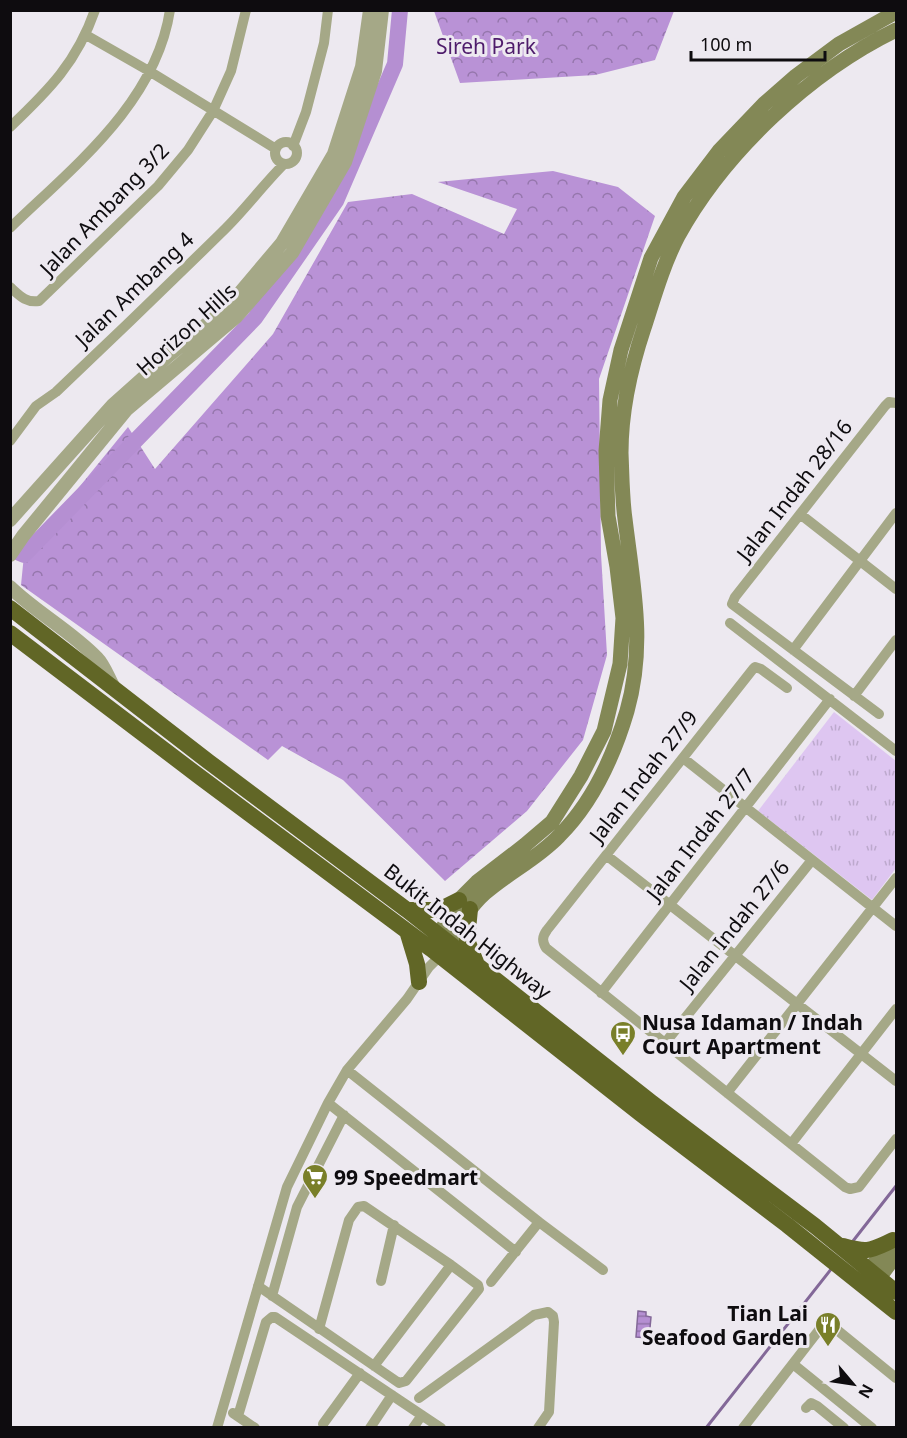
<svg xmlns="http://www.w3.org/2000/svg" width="907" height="1438" font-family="'Noto Sans',sans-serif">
	<defs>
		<pattern id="forest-crowns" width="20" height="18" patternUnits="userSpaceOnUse" patternTransform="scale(1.5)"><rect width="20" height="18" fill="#b992d6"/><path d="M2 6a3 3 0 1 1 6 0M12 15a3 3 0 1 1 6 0" fill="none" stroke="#9576ac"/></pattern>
		<pattern id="park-tufts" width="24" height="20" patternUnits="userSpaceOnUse" patternTransform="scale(1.5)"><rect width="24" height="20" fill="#dec6f1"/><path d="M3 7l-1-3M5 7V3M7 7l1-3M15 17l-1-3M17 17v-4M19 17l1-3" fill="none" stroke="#bda9cd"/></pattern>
		<pattern id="water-rules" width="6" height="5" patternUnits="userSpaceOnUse" patternTransform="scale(1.5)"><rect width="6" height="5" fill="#b58fd2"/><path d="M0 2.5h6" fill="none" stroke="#9273a9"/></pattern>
	</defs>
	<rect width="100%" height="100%" fill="#ede9f0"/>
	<path fill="url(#forest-crowns)" d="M434 11V10L674 11 655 60 595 75 460 83Z
		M553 171 618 187 655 216 599 379 601 554 607 655 583 740 527 811 445 881 343 780 282 746 268 760 21 585 24 555 128 427 155 469 273 334 348 202 412 194 504 234 517 209 438 182Z"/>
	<path fill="url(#park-tufts)" d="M834 712 896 761V868L872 900 758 811Z"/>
	<path fill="url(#water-rules)" stroke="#836898" stroke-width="1.5" d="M638 1311 646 1312V1316L651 1317 649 1338 636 1337Z"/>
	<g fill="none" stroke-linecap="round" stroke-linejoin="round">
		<path stroke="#836898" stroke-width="3" d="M853 1241 896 1186
			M706 1428 832 1268"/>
		<path stroke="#b58fd2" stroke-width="16" d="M10 549 24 555 255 318 336 201 395 64 400 10"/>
		<path stroke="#a5a887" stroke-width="10" d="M86 35 149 71 276 149
			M10 127C49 90 77 62 95 10
			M275 153a11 11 0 1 1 22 0a11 11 0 1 1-22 0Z
			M293 146 306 112 324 43 328 10
			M10 228C73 167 156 103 170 10
			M10 287C20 296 26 303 39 301L158 186 188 150 213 111 231 71 246 10
			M10 441 36 406 56 392C112 339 167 286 222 232 244 211 262 186 284 164
			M800 514 896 589
			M730 623 896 751
			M793 650 896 513
			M787 688 761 669 755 667 753 669 547 930C542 937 542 941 546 948L845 1187 850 1189 859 1187 896 1139
			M854 696 896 640
			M879 714 732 604 735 597 885 406 889 402 896 403
			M683 758 896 926
			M606 855 896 1081
			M601 993 830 699
			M665 1043 812 860
			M347 1070 539 1222 603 1270
			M727 1093 896 878
			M328 1103 516 1252
			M791 1144 896 1009
			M381 1281 394 1225
			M491 1282 539 1222
			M258 1286 399 1383 406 1381 479 1289 478 1285 451 1265
			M272 1296 297 1207 344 1115
			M319 1329 349 1220 358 1207 364 1206 451 1265 374 1366
			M793 1364 872 1428
			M419 1398 534 1315 548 1312 553 1316 554 1322 549 1412 538 1428
			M806 1408 811 1403 817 1406 844 1428
			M233 1413 255 1428
			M238 1416 266 1322 272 1317H275L441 1428
			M323 1424 360 1373
			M217 1428 287 1187 328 1103 347 1070 407 999 429 967 440 956
			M370 1428 392 1395
			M413 1428 422 1415
			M743 1428 826 1321 896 1378"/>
		<path stroke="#a5a887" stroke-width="14" d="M10 520 113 405 169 355 228 307 282 243 334 154 362 67 370 10
			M10 555 23 536 126 410 236 317 292 253 345 162 375 71 382 10
			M10 587C37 613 71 631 97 658 104 665 108 677 113 686"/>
		<path stroke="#838856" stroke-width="15" d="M434 943 459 900 477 882 525 845 552 822 581 776 604 731 620 664 623 618 617 567 608 516 606 451 610 400 621 350 651 258 684 197 719 151 764 104 796 76 839 44 896 12
			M444 951C456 931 467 909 485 893 509 872 537 859 559 836 592 803 614 755 627 711 646 645 633 585 625 519 622 498 622 475 621 453 621 412 631 367 644 328 654 297 663 265 678 236 725 151 810 72 896 30
			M861 1280 893 1240
			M873 1286 896 1255"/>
		<path stroke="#616626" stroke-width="16" d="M10 608 209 762 407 910 651 1102 815 1226 896 1292
			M10 633 200 777 431 949 642 1115 787 1225 896 1312
			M470 909 467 940 476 962
			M407 910H439L459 900
			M407 931 417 964 419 982
			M843 1246C869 1253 869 1251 893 1240"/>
	</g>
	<defs>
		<symbol id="bus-pin" viewBox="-11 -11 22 30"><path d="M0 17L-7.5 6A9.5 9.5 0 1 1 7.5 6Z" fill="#797f29" stroke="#ede9f0"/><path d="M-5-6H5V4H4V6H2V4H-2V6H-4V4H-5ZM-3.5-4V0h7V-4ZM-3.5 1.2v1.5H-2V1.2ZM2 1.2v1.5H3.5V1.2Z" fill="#fff"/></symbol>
		<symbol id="supermarket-pin" viewBox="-11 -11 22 30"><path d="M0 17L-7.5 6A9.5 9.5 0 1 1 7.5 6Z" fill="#797f29" stroke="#ede9f0"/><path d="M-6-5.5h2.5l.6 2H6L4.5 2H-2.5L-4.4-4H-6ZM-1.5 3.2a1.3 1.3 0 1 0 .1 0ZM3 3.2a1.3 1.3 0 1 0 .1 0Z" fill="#fff"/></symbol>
		<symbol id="restaurant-pin" viewBox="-11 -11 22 30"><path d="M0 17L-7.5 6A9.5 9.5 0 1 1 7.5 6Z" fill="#797f29" stroke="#ede9f0"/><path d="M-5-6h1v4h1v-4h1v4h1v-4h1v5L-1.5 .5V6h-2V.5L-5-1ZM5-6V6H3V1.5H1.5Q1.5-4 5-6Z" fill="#fff"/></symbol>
	</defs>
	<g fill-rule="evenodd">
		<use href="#bus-pin" x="608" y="1019" width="30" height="40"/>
		<use href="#supermarket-pin" x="300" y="1162" width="30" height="40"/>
		<use href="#restaurant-pin" x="813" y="1310" width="30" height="40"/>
	</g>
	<g text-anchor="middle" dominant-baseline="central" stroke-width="6" stroke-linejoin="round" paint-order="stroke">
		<g font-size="21" fill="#4e1c6b" stroke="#ede9f0">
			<text x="486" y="46">Sireh Park</text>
		</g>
		<g font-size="21" fill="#0e0c0f" stroke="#ede9f0">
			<text transform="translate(104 209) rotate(-46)">Jalan Ambang 3/2</text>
			<text transform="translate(134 289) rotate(-44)">Jalan Ambang 4</text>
			<text transform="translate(186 329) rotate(-42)">Horizon Hills</text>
			<text transform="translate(794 490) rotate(-52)">Jalan Indah 28/16</text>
			<text transform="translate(643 776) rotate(-52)">Jalan Indah 27/9</text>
			<text transform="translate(700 834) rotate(-52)">Jalan Indah 27/7</text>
			<text transform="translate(734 925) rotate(-51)">Jalan Indah 27/6</text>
			<text transform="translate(468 931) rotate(38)">Bukit Indah Highway</text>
		</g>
		<g font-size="21" font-weight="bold" fill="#0e0c0f" stroke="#ede9f0" text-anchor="start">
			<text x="642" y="1022">Nusa Idaman / Indah<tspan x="642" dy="24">Court Apartment</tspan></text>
			<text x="334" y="1177">99 Speedmart</text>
			<text x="808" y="1313" text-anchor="end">Tian Lai<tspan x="808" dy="24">Seafood Garden</tspan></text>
		</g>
	</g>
	<rect width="907" height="1438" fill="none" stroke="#0e0c0f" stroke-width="24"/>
	<g transform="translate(853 1384) rotate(119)" stroke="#ede9f0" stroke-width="4.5" paint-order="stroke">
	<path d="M0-4.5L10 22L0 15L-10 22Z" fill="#0e0c0f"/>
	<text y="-9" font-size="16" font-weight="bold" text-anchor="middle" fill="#0e0c0f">N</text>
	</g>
	<path d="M691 51v9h134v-9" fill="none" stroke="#0e0c0f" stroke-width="3"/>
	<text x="700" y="51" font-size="18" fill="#0e0c0f" stroke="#ede9f0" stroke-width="4.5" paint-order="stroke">100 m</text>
</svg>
